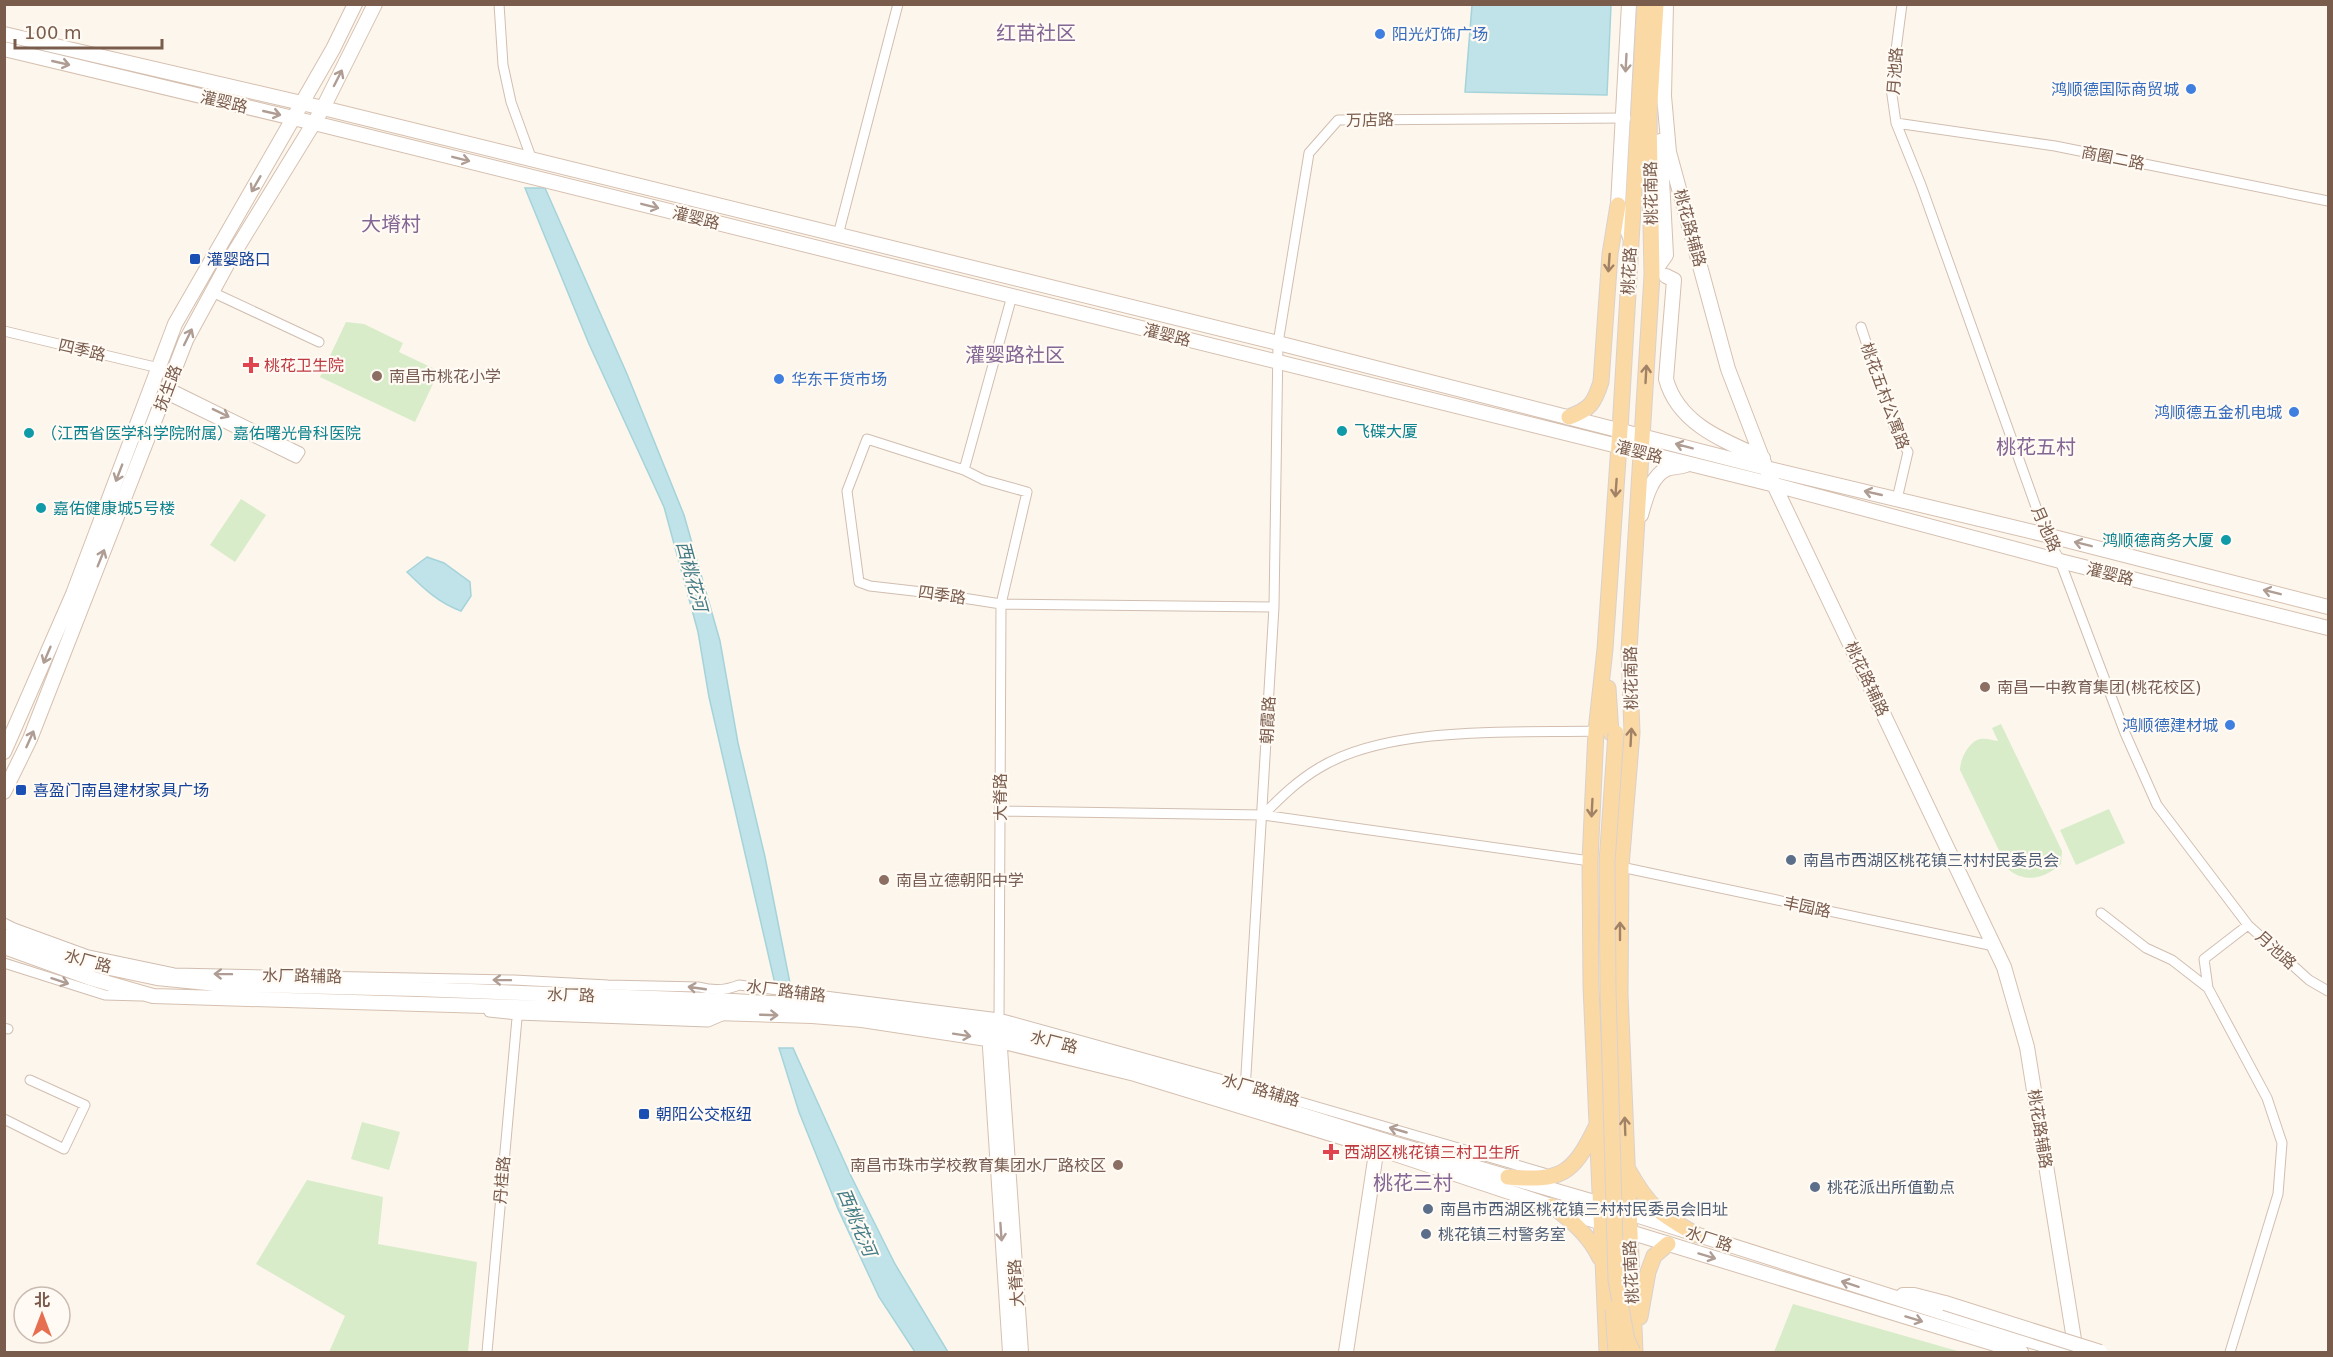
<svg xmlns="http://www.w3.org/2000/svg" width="2333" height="1357" font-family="'DejaVu Sans','Noto Sans SC',sans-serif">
	<rect width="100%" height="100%" fill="#fdf6ec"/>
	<path fill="#d8ecc9" d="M346 322 364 324 403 343 399 352 439 371 415 422 320 377Z
		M241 499 266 515 235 562 210 545Z
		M2001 724 2062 851 2061 864C2046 878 2025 884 2008 869L1960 770C1960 760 1967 745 1977 740 1983 737 1992 740 1998 741L1992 728Z
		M2109 809 2125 843 2076 865 2060 830Z
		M362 1122 400 1132 389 1170 351 1159Z
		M307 1180 383 1197 378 1244 477 1262 468 1352H329L345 1316 256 1264Z
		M1793 1304 1961 1352H1774Z"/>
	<path fill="#bfe3e8" stroke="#a5d3da" stroke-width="1.5" d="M1472 5H1611L1607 95 1465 92Z
		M525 188H545L627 374 684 515 720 641 738 743 765 857 790 983 775 984 709 697 698 632 664 507 589 344Z
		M427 557 444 563 470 582 471 596 461 611C439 603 424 589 407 572Z
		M779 1048H793L850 1174 895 1264 948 1352H915L879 1297 838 1209 799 1112Z"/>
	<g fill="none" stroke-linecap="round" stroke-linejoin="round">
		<defs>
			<path id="street" d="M499 4 503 65 511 102 532 160
				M1902 4 1891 88 1896 123 1921 185 2046 535 2060 561 2125 733 2157 805 2248 925 2309 980 2328 991
				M1896 123 2055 146 2328 201
				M838 235 898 4
				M212 292 319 342
				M1861 327 1896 432 1908 452 1897 499
				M4 331 159 368
				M165 394 296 458 300 452 168 387
				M964 470 867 439 847 491 859 582 870 586 931 593 1001 604 1274 607
				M1000 811 1263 815 1590 861
				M1263 815C1281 797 1297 781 1319 768 1389 725 1515 733 1596 731
				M1621 867 1994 946
				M2101 913 2146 948 2172 960 2208 988 2267 1098 2282 1143 2278 1194 2230 1352
				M4 923 14 928 88 955 174 973 514 980 608 985 699 987C713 991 725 991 739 985L999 1018 1245 1086 1544 1173
				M4 963 105 995 141 996
				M2208 988 2204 959 2248 925
				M489 1012 517 1015 708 1022 722 1016
				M999 1023 1001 604 1027 492 984 480 964 470 1012 296
				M4 1028 8 1029
				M1245 1091 1274 607 1278 343 1309 153 1338 120 1626 118
				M4 1119 64 1149 85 1105 30 1080
				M487 1352 518 1007"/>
			<path id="secondary" d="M1629 4 1618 205 1631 240
				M1666 4 1664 96 1669 152 1728 369 1766 468 2004 967 2027 1047 2076 1352
				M4 34 323 108 1278 343 1766 468 2046 535 2328 607
				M4 49 314 123 1775 485 2060 561 2328 628
				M1652 275 1666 255 1660 141
				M1666 276 1674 280 1666 379C1678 424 1724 441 1763 458
				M1641 515C1645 501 1651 475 1667 469 1672 467 1680 467 1686 465
				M4 752 73 594 175 324 333 49 355 4
				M4 792 30 739 186 340 229 261 323 108 375 4
				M4 936 91 964 157 978 217 984 417 989 733 1001 863 1008 999 1029 1136 1063 1392 1143 1601 1204 2066 1352
				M4 947 90 978 153 996 812 1016 862 1020 1000 1041 1135 1074 1377 1148 1623 1230 2021 1352
				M989 1032 1010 1352
				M999 1034 1021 1352
				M1903 1295H1914L1945 1303
				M1346 1352 1378 1140"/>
			<path id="primary" d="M1569 417C1590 409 1594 404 1601 382L1610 254 1618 205
				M1608 688 1611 733
				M1629 1171C1650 1209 1661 1214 1697 1235
				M1508 1177C1561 1181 1572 1176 1596 1127
				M1552 1206C1572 1221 1589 1235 1600 1258
				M1640 1317 1648 1272 1654 1256 1668 1244
				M1607 1352 1591 986 1590 861 1596 731 1605 649 1620 430 1645 4
				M1635 1352 1620 994 1621 867 1632 733 1629 650 1652 275 1649 118 1656 4"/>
		</defs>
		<use href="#street" stroke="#d1beb0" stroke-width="11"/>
		<use href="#secondary" stroke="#d6c0b0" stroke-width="16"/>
		<use href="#primary" stroke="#dad1cd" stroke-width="17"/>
		<use href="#street" stroke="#fff" stroke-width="9"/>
		<use href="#secondary" stroke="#fff" stroke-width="14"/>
		<use href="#primary" stroke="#fbd9a5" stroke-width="15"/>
		<defs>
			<path id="secondary-bridge" d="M1945 1303 2100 1352"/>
			<path id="primary-bridge" d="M1616 733 1607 862 1608 990 1616 1280 1627 1340 1633 1352
				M1613 1309 1616 1352"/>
		</defs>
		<use href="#secondary-bridge" stroke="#d6c0b0" stroke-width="16" stroke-linecap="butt"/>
		<use href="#primary-bridge" stroke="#dad1cd" stroke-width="17" stroke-linecap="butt"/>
		<use href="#secondary-bridge" stroke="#fff" stroke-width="14"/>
		<use href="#primary-bridge" stroke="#fbd9a5" stroke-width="15"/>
	</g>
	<defs><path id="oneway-shaft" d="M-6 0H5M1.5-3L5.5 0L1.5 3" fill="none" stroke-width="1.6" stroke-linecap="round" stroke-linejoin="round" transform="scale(1.5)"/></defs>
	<g stroke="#af9d94">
		<use href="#oneway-shaft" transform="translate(61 63) rotate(13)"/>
		<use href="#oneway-shaft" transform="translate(1626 63) rotate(93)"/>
		<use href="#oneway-shaft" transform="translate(338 78) rotate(-63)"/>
		<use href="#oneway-shaft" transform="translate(272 113) rotate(13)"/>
		<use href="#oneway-shaft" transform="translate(461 159) rotate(14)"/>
		<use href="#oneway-shaft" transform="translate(256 184) rotate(120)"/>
		<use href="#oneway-shaft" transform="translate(650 206) rotate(14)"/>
		<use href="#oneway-shaft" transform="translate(188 337) rotate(-64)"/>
		<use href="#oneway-shaft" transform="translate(221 413) rotate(26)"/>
		<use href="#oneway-shaft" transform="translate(1684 446) rotate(-165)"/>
		<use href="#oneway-shaft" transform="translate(119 473) rotate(111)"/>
		<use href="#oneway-shaft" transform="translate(1873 493) rotate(-167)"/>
		<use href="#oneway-shaft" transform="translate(2083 544) rotate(-166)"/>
		<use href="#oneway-shaft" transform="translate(101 558) rotate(-68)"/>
		<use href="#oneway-shaft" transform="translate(2272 592) rotate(-166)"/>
		<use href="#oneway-shaft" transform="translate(47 655) rotate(113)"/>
		<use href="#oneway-shaft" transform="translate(30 739) rotate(-66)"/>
		<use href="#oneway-shaft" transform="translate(223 974) rotate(-179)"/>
		<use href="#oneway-shaft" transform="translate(502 980) rotate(-179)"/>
		<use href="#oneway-shaft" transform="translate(60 981) rotate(18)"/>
		<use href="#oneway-shaft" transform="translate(697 988) rotate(-172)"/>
		<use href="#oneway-shaft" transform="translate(769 1015) rotate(2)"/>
		<use href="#oneway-shaft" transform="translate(962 1035) rotate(9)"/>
		<use href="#oneway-shaft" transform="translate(1398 1130) rotate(-164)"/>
		<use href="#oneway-shaft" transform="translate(1001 1232) rotate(86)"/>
		<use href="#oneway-shaft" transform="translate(1707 1256) rotate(17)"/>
		<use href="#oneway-shaft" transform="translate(1850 1284) rotate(-162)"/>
		<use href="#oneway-shaft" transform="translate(1914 1319) rotate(17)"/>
	</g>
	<g stroke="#a18267">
		<use href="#oneway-shaft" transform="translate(1609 263) rotate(94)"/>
		<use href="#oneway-shaft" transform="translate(1646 374) rotate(-87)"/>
		<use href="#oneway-shaft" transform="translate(1616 488) rotate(94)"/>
		<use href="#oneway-shaft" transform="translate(1631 737) rotate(-87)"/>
		<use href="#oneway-shaft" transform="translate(1592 808) rotate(93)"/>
		<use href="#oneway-shaft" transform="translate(1620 931) rotate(-90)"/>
		<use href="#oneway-shaft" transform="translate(1625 1126) rotate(-92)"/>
	</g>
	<g fill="#3f7fe0" stroke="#fffaf3" stroke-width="2">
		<circle cx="1380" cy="34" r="6"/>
		<circle cx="2191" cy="89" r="6"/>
		<circle cx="779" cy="379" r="6"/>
		<circle cx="2294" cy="412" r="6"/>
		<circle cx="2230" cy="725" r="6"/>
	</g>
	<g fill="#1a4fb4" stroke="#fffaf3" stroke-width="2">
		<rect x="189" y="253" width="12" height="12" rx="3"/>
		<rect x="15" y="784" width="12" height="12" rx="3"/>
		<rect x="638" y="1108" width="12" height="12" rx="3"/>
	</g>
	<g fill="#e0444e" stroke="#fffaf3" stroke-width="2">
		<path d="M248 356h6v6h6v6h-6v6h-6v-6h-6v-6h6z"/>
		<path d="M1328 1143h6v6h6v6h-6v6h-6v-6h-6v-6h6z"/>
	</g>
	<g fill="#8d6e63" stroke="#fffaf3" stroke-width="2">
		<circle cx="377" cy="376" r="6"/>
		<circle cx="1985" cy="687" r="6"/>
		<circle cx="884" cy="880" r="6"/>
		<circle cx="1118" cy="1165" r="6"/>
	</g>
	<g fill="#0f9aa8" stroke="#fffaf3" stroke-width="2">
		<circle cx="1342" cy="431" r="6"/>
		<circle cx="29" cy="433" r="6"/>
		<circle cx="41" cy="508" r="6"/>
		<circle cx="2226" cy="540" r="6"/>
	</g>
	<g fill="#5c6f8a" stroke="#fffaf3" stroke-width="2">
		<circle cx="1791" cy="860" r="6"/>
		<circle cx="1815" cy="1187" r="6"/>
		<circle cx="1428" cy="1209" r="6"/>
		<circle cx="1426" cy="1234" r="6"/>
	</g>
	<g text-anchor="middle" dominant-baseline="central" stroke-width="4.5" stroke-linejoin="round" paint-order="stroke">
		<g font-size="16" fill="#366cbe" stroke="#fffaf3" text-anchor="end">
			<text x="1392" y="34" text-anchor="start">阳光灯饰广场</text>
			<text x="2179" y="89">鸿顺德国际商贸城</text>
			<text x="791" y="379" text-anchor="start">华东干货市场</text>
			<text x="2282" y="412">鸿顺德五金机电城</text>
			<text x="2218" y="725">鸿顺德建材城</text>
		</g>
		<g font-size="16" fill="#7a5c4d" stroke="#fffaf3">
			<text transform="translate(1895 71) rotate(-86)">月池路</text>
			<text transform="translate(224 102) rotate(13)">灌婴路</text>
			<text transform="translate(1370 120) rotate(-1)">万店路</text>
			<text transform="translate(2113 158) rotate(11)">商圈二路</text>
			<text transform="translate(1651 193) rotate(-91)">桃花南路</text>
			<text transform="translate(696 218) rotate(14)">灌婴路</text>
			<text transform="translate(1690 228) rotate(75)">桃花路辅路</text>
			<text transform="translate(1629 271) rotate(-87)">桃花路</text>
			<text transform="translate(1167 335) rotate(14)">灌婴路</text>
			<text transform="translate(82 350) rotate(13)">四季路</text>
			<text transform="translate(168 388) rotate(-69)">抚生路</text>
			<text transform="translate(1885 396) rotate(70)">桃花五村公寓路</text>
			<text transform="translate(1639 452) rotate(14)">灌婴路</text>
			<text transform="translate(2046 529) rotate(66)">月池路</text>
			<text transform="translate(2110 574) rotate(14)">灌婴路</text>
			<text transform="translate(942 595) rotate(8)">四季路</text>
			<text transform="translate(1631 678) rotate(-91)">桃花南路</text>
			<text transform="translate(1867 679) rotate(65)">桃花路辅路</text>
			<text transform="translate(1268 720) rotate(-87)">朝霞路</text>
			<text transform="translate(1000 797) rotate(-90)">大脊路</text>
			<text transform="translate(1807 907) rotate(12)">丰园路</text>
			<text transform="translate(2276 950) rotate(42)">月池路</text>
			<text transform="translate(88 961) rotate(15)">水厂路</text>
			<text transform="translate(302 976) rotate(1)">水厂路辅路</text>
			<text transform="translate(786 991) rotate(7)">水厂路辅路</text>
			<text transform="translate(571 995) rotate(2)">水厂路</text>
			<text transform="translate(1054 1042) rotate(14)">水厂路</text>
			<text transform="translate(1261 1090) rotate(16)">水厂路辅路</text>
			<text transform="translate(2040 1129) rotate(81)">桃花路辅路</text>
			<text transform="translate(502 1180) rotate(-85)">丹桂路</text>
			<text transform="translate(1709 1239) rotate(18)">水厂路</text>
			<text transform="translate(1631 1272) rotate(-93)">桃花南路</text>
			<text transform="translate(1016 1283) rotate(-94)">大脊路</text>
		</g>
		<g font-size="16" fill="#164399" stroke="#fffaf3" text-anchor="start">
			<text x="207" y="259">灌婴路口</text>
			<text x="33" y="790">喜盈门南昌建材家具广场</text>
			<text x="656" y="1114">朝阳公交枢纽</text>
		</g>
		<g font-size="16" fill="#be3a42" stroke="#fffaf3" text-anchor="start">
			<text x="264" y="365">桃花卫生院</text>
			<text x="1344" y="1152">西湖区桃花镇三村卫生所</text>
		</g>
		<g font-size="16" fill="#785e54" stroke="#fffaf3" text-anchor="start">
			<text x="389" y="376">南昌市桃花小学</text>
			<text x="1997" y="687">南昌一中教育集团(桃花校区)</text>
			<text x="896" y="880">南昌立德朝阳中学</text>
			<text x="1106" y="1165" text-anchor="end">南昌市珠市学校教育集团水厂路校区</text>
		</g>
		<g font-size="16" fill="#0d838f" stroke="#fffaf3" text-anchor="start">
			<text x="1354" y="431">飞碟大厦</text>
			<text x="41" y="433">（江西省医学科学院附属）嘉佑曙光骨科医院</text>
			<text x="53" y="508">嘉佑健康城5号楼</text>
			<text x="2214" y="540" text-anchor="end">鸿顺德商务大厦</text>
		</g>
		<g font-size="16" fill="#4e5e75" stroke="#fffaf3" text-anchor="start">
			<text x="1803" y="860">南昌市西湖区桃花镇三村村民委员会</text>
			<text x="1827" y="1187">桃花派出所值勤点</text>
			<text x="1440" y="1209">南昌市西湖区桃花镇三村村民委员会旧址</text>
			<text x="1438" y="1234">桃花镇三村警务室</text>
		</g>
		<g font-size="18" font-style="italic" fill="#437c86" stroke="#fffaf3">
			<text transform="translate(692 576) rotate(75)">西桃花河</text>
			<text transform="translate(857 1222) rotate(67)">西桃花河</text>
		</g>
		<g font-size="20" fill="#846695" stroke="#fffaf3">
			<text x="1036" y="33">红苗社区</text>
			<text x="391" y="224">大塉村</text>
			<text x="1015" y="355">灌婴路社区</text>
			<text x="2036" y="447">桃花五村</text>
			<text x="1413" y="1183">桃花三村</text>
		</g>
	</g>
	<rect width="2333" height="1357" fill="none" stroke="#7a5c4d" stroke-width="12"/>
	<g transform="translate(42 1315)"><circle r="28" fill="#fffaf3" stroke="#cabbb1" stroke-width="1.5"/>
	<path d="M0-4.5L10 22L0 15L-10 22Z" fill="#e76f51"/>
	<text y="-9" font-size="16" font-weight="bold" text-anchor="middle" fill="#7a5c4d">北</text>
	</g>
	<path d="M15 39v9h147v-9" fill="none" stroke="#7a5c4d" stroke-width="3"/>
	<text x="24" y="39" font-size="18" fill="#7a5c4d" stroke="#fffaf3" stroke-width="4.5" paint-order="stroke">100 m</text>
</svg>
